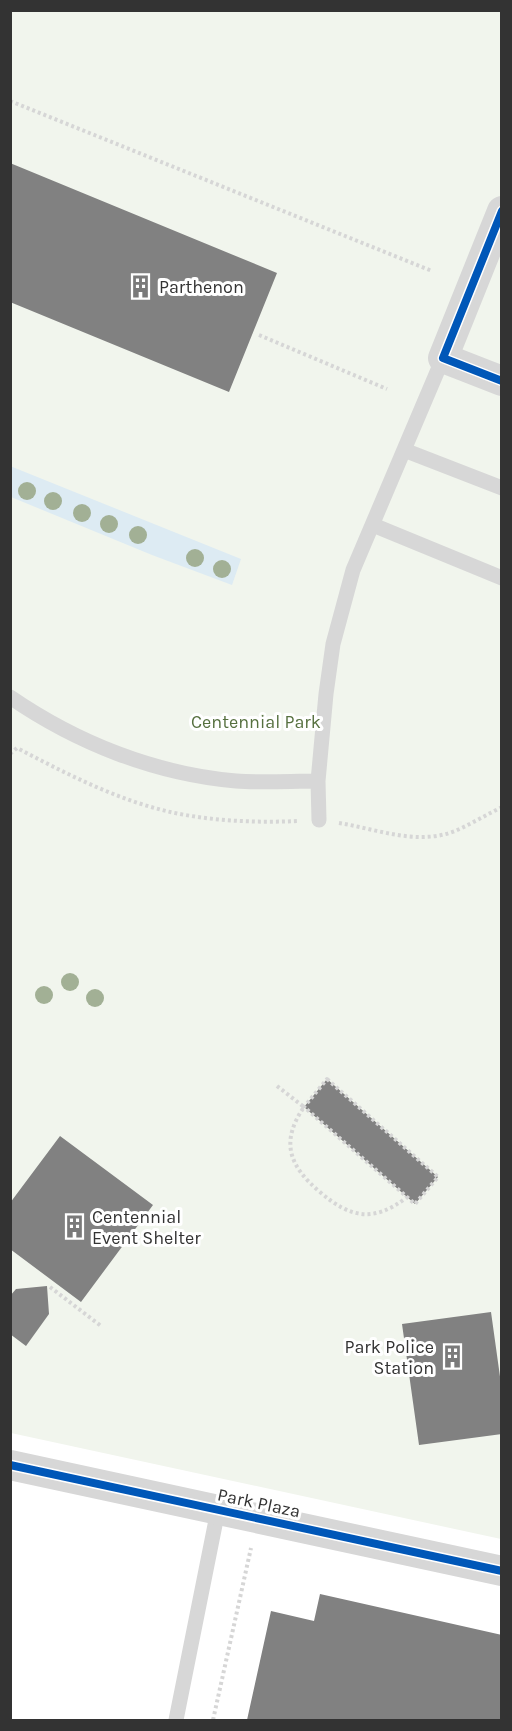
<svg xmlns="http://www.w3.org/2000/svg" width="512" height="1731" font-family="Karla,sans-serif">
	<rect width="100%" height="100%" fill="#fff"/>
	<path fill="#f1f5ed" d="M11 11H501V1539L11 1433Z"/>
	<path fill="#ddebf3" d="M10 466 241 559 232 585 152 555 11 497Z"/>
	<path fill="#818181" d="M10 163 277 273 229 392 10 302Z
		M327 1079 438 1177 415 1204 304 1107Z
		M60 1136 153 1205 81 1302 10 1249V1203Z
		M47 1286 49 1314 26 1346 10 1334V1296L16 1289Z
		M491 1312 502 1391V1434L419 1445 402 1324Z
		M320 1594 502 1635V1720H247L271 1611 314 1621Z"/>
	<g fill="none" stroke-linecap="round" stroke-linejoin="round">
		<path stroke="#d6d6d6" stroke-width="4" stroke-dasharray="3 3" stroke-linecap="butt" d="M10 101 432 271
			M259 335 387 389
			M10 754 17 748C65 773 113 798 166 811 208 821 255 823 299 821
			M339 823C377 829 417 846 455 831 471 824 486 815 502 807
			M327 1079 438 1177 415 1204 304 1107Z
			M277 1086 304 1107C280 1142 289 1166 320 1192 350 1218 374 1223 407 1197
			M50 1287 101 1326
			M213 1720 251 1548"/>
		<path stroke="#d7d7d7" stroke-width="15" d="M404 450 502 488
			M373 525 502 578
			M10 697C77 743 155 774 236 781 263 783 291 781 318 781
			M319 820 318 781 326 694 333 644 353 570 443 358
			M176 1720 218 1510"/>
		<path stroke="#d7d7d7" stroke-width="30" d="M502 211 443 358 502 381
			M10 1465 502 1571"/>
		<defs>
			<path id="cycleway" d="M502 211 443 358 502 381
				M10 1465 502 1571"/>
		</defs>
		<use href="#cycleway" stroke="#fff" stroke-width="11"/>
		<use href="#cycleway" stroke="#0057b8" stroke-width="8"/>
	</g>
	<g fill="#a2b095">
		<circle cx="27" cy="491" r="9"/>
		<circle cx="53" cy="501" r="9"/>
		<circle cx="82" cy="513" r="9"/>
		<circle cx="109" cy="524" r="9"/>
		<circle cx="138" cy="535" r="9"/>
		<circle cx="195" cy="558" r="9"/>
		<circle cx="222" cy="569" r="9"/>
		<circle cx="70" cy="982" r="9"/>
		<circle cx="44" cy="995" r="9"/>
		<circle cx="95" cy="998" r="9"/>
	</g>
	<defs>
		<symbol id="building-bare" viewBox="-9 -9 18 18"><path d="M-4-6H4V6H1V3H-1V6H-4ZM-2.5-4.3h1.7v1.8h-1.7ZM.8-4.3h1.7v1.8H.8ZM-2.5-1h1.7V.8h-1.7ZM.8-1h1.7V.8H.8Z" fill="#7a7a7a" stroke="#fff" stroke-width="2.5" paint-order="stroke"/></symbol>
	</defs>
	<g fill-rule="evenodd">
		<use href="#building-bare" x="124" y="270" width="33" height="33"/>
		<use href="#building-bare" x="58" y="1210" width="33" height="33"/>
		<use href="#building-bare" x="436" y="1340" width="33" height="33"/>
	</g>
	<g text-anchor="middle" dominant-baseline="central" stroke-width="6" stroke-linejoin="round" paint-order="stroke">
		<g font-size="18" fill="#333" stroke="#fff" text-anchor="start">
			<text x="159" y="287">Parthenon</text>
			<text x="92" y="1217">Centennial<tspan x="92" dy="21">Event Shelter</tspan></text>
			<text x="434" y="1347" text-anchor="end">Park Police<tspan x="434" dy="21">Station</tspan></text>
		</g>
		<g font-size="18" fill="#56703f" stroke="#fff">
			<text x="256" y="722">Centennial Park</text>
		</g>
		<g font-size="18" fill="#333" stroke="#fff">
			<text transform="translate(259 1503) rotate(12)">Park Plaza</text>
		</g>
	</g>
	<rect width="512" height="1731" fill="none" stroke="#333333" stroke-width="24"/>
</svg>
